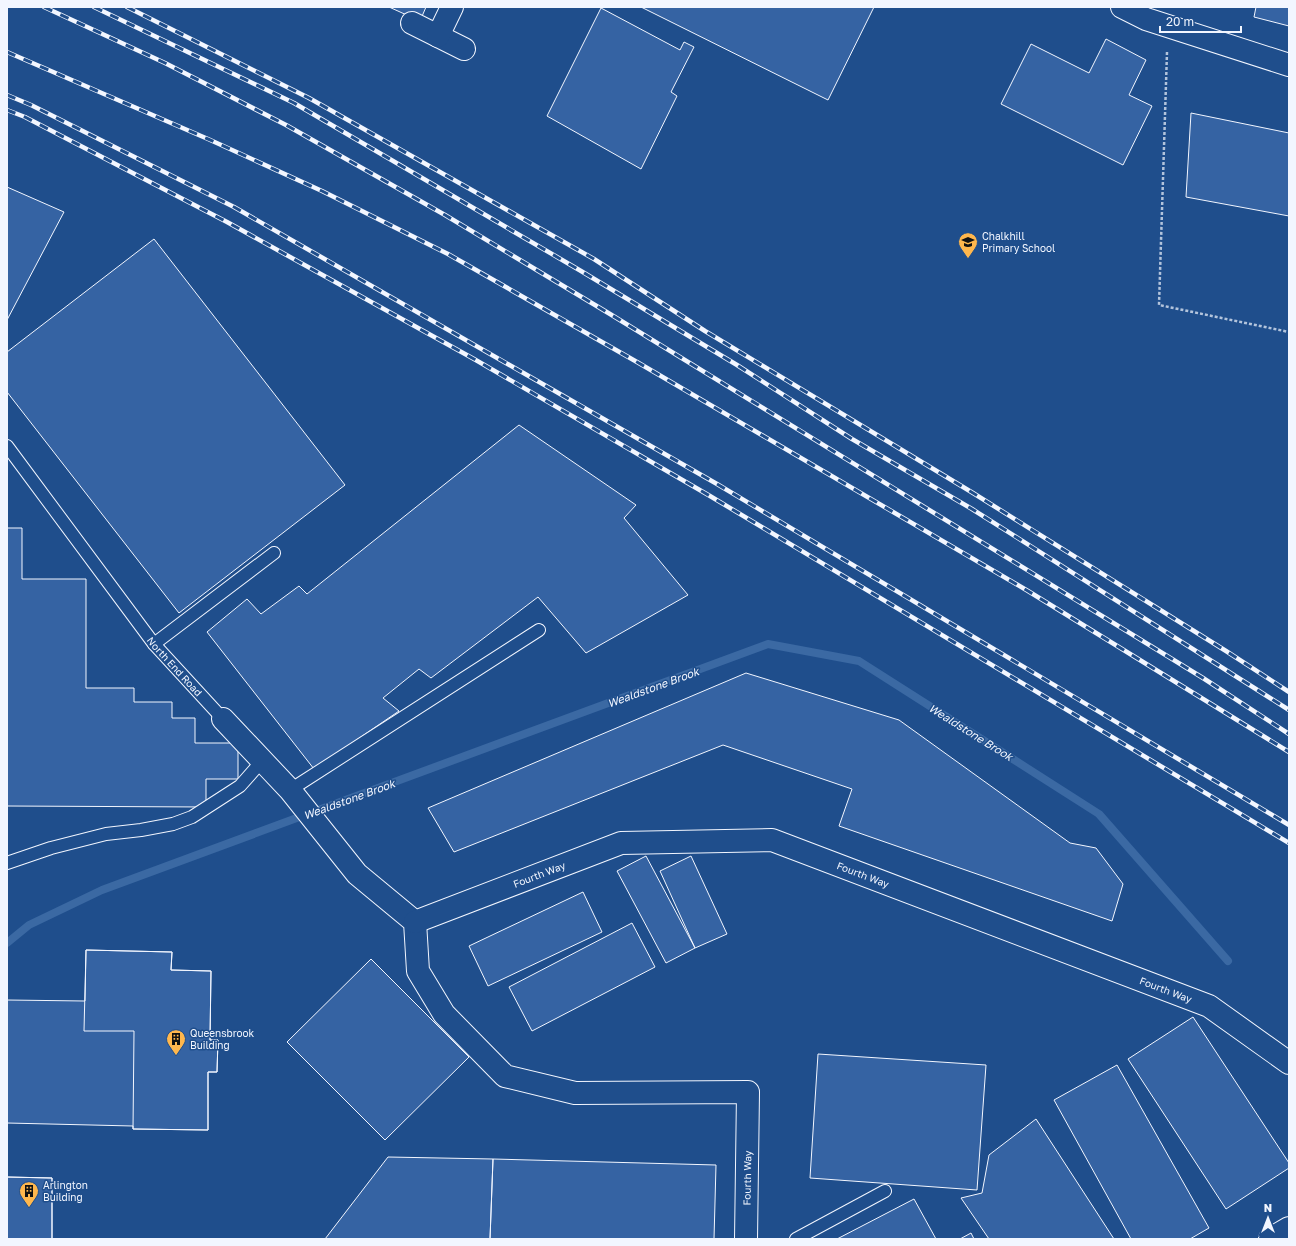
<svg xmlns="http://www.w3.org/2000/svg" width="1296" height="1246" font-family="'Golos Text',sans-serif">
	<rect width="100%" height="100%" fill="#1f4e8c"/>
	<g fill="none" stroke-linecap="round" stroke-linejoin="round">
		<path stroke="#3b69a3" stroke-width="8" d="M7 943 29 925 102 890 768 644 859 661 1099 814 1228 961"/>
	</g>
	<path fill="#3563a3" stroke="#f2f6ff" d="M389 7H426L420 21Z
		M641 7H874L828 100Z
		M1256 7H1289V26L1254 17Z
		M601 8 680 50 684 42 694 47 671 92 677 96 641 169 547 116Z
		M1106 39 1146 60 1129 95 1152 106 1123 165 1001 104 1031 44 1089 73Z
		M1191 113 1289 133V216L1186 197Z
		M7 187 64 212 7 320Z
		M154 239 345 485 179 613 7 392V352Z
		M519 425 636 505 624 518 688 595 586 653 538 597 431 678 419 669 383 698 399 711 314 769 207 632 247 599 261 614 299 586 307 594Z
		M7 528H22V579H86V688H134V702H172V718H195V743H238V779H206V807L7 806Z
		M746 673 899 720 1070 843 1096 848 1123 884 1112 921 839 826 852 789 723 745 454 852 428 808Z
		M646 856 695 948 666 963 617 871Z
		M691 856 727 934 695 948 660 871Z
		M583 892 602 932 488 986 469 946Z
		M632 923 655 967 532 1031 509 987Z
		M86 950 172 952 171 970 211 971 210 1040H218L217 1072H208V1130L133 1129 134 1031H84Z
		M86 950 172 952 171 970 211 971 210 1040H218L217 1072H208V1130L133 1129V1126L7 1123V1000L85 1001Z
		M371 959 469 1057 385 1140 287 1042Z
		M1193 1017 1289 1163V1168L1226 1209 1128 1059Z
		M818 1054 986 1065 977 1190 810 1178Z
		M1117 1065 1209 1228 1190 1239H1131L1054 1100Z
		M1036 1119 1114 1239H989L961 1198 982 1193 989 1155Z
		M388 1157 493 1159 490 1239H325Z
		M493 1159 716 1165 714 1239H490Z
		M7 1177 52 1178V1239H7Z
		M7 1177 52 1178V1239H7Z
		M914 1199 936 1239H837Z
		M971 1233 974 1239H960Z"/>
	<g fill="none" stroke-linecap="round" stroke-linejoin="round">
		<defs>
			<g id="service">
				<path id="s1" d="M7 446 154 644 223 719"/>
				<path d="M154 644 274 553"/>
				<path d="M290 790 539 630"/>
				<path d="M7 863 51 848 106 834 141 830 173 824 192 817 240 786 262 761"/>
				<path d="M796 1239 885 1191"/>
			</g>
			<g id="minor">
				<path d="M1122 7 1146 19 1289 65"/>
				<path d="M412 23 464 49"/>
				<path d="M438 36 452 7"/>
				<path d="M223 719 290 790 357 874 415 922 418 971 444 1014 505 1076 575 1093 748 1092 746 1239"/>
				<path id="s2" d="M415 922 621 843 772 840 1209 1006 1289 1063"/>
				<path d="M1270 1239 1289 1228"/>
			</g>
		</defs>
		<use href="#service" stroke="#f2f6ff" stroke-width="14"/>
		<use href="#minor" stroke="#f2f6ff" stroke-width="24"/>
		<path stroke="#b3c4dc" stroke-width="2.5" stroke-dasharray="3 2" stroke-linecap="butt" d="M1167 52 1159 305 1289 332"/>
		<use href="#service" stroke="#1f4e8c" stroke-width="12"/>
		<use href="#minor" stroke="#1f4e8c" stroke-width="22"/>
		<defs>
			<path id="rail" d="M44 7 165 63 286 125 445 215 610 314 1203 678 1289 734
				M94 7 294 103 581 271 737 365 852 439 972 509 1289 710
				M127 7 309 98 594 259 705 331 973 493 1226 651 1289 692
				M7 52 208 139 322 191 448 254 637 362 1028 591 1289 752
				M7 95 31 105 234 207 717 484 1289 825
				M7 110 25 117 227 222 474 359 710 496 1289 843"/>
		</defs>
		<use href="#rail" stroke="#f2f6ff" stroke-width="4.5"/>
		<use href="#rail" stroke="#1f4e8c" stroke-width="3" stroke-dasharray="9" stroke-linecap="butt"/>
	</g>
	<defs>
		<symbol id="school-pin" viewBox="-11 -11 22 30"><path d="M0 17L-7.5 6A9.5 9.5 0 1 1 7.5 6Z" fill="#ffb74d" stroke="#1f4e8c"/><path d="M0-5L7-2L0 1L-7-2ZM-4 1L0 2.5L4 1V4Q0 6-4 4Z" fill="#111"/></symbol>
		<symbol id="building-pin" viewBox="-11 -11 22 30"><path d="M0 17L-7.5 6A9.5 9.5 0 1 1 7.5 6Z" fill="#ffb74d" stroke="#1f4e8c"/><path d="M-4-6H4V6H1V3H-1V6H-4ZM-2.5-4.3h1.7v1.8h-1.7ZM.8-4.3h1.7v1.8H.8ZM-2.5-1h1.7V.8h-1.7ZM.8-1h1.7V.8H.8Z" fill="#111"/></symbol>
	</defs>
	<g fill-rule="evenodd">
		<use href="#school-pin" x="957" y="231" width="22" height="30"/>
		<use href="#building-pin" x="165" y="1028" width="22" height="30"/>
		<use href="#building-pin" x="18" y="1180" width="22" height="30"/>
	</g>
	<g text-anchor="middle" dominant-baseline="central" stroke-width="3" stroke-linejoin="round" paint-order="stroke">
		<g font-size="10" fill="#f2f6ff" stroke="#1f4e8c" text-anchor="start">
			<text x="982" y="236">Chalkhill<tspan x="982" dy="12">Primary School</tspan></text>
			<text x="190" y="1033">Queensbrook<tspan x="190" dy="12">Building</tspan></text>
			<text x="43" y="1185">Arlington<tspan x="43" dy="12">Building</tspan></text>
		</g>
		<g font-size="10" fill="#f2f6ff" stroke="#1f4e8c">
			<text stroke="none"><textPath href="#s1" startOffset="277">North End Road</textPath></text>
			<text stroke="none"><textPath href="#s2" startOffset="133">Fourth Way</textPath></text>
			<text stroke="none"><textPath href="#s2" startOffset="469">Fourth Way</textPath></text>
			<text stroke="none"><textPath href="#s2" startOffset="793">Fourth Way</textPath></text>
			<text transform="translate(747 1178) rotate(-89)">Fourth Way</text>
		</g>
		<g font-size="11" font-style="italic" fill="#f2f6ff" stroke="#1f4e8c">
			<text transform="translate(653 687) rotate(-20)">Wealdstone Brook</text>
			<text transform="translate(971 732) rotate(32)">Wealdstone Brook</text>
			<text transform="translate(349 799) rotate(-20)">Wealdstone Brook</text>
		</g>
	</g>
	<rect width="1296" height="1246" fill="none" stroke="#f2f6ff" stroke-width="16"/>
	<g transform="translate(1268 1218)" stroke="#1f4e8c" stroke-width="3" paint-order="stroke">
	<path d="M0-3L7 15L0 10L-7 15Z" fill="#f2f6ff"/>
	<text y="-6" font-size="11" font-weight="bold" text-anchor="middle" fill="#f2f6ff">N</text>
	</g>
	<path d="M1160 26v6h81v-6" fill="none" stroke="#f2f6ff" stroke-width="2"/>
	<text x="1166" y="26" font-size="12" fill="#f2f6ff" stroke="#1f4e8c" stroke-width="3" paint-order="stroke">20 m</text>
</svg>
